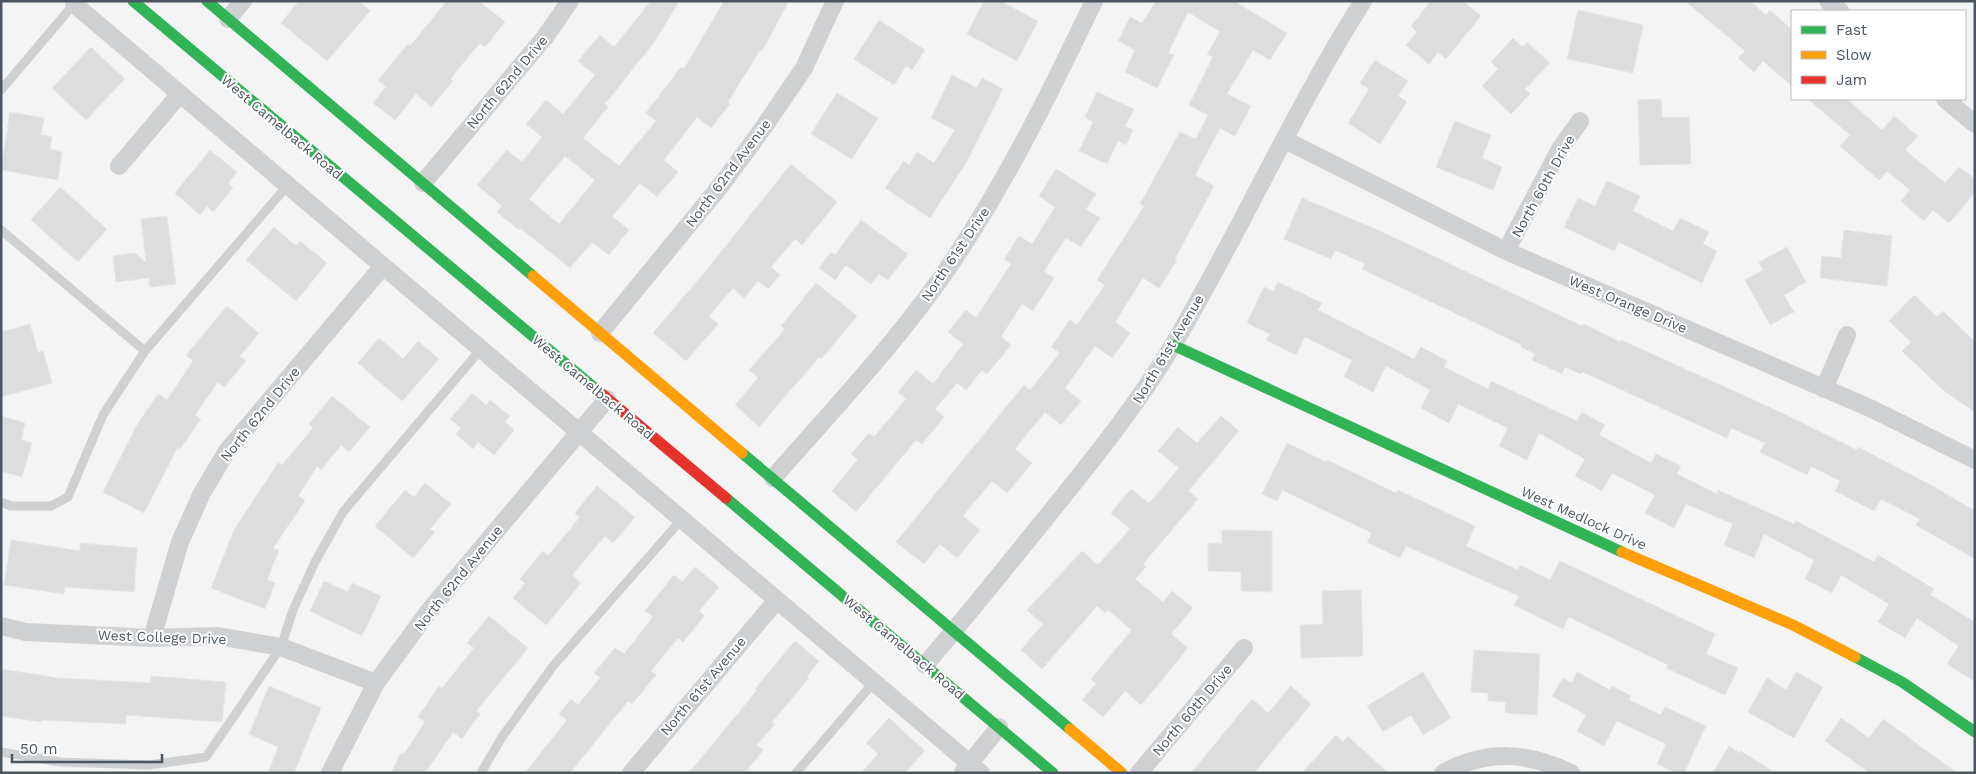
<svg xmlns="http://www.w3.org/2000/svg" width="1976" height="774" font-family="'Work Sans',sans-serif">
	<rect width="100%" height="100%" fill="#f4f4f4"/>
	<path fill="#ddddde" stroke="#e5e6e7" fill-rule="evenodd" d="M299 1H359L370 11 327 61 281 23Z
		M447 1H479L505 22 485 47 480 43 450 79 453 81 431 107 416 94 395 120 373 103 386 87 378 80 408 44 410 46Z
		M651 1H679L655 41 605 104 608 107 583 138 619 166 656 121 646 113 681 67 684 69 724 1H789L762 51 760 50 728 102 730 104 711 128 697 117 664 160 678 172 657 197 640 183 612 216 629 230 609 255 592 242 570 268 520 228 519 230 497 212 502 206 477 185 507 150 522 162 542 137 526 124 546 100 563 114 595 75 578 61 600 35 614 47ZM565 156 595 180 559 224 529 199Z
		M984 1H1000L1038 21 1017 61 967 34Z
		M1156 1H1234L1287 33 1270 60 1253 50 1227 94 1251 106 1235 136 1220 128 1195 175 1214 186 1175 259 1177 260 1159 288 1143 278 1115 322 1130 333 1112 358 1095 346 1065 388 1081 401 1061 425 1045 412 1015 449 1032 463 1007 493 992 481 963 516 980 530 957 558 940 544 924 564 896 542 1024 385 1030 390 1060 353 1051 347 1070 320 1077 325 1105 285 1097 280 1144 206 1140 204 1180 132 1196 139 1208 115 1189 105 1213 57 1207 54 1220 32 1188 12 1168 53 1174 55 1157 88 1125 72 1135 50 1118 41 1130 17 1142 23Z
		M1431 1H1463L1481 16 1446 59 1438 52 1429 64 1406 45 1417 32 1411 26Z
		M1685 1H1750L1766 15 1770 10 1792 30V86L1763 61 1754 72 1738 58 1745 51Z
		M1578 10 1643 25 1633 73 1567 59Z
		M879 20 925 50 912 70 906 66 894 85 854 59Z
		M1513 38 1522 47 1527 42 1550 63 1525 89 1530 94 1511 114 1482 86 1498 69 1491 62Z
		M91 47 125 79 86 120 52 88Z
		M1375 60 1408 81 1398 96 1407 102 1380 144 1348 123 1369 89 1360 83Z
		M952 75 977 88 982 78 1003 89 966 163 930 218 885 188 904 161 909 165 917 152 934 163 955 130 931 118Z
		M1097 92 1134 109 1125 126 1133 130 1126 145 1118 141 1107 164 1079 151 1093 122 1085 117Z
		M837 93 878 118 852 159 811 134Z
		M1661 99 1662 118 1689 117 1691 164 1640 165 1638 100Z
		M1808 99H1847L1882 130 1894 116 1918 136 1905 150 1945 183 1959 167 1975 179V192L1949 223 1933 210 1924 221 1901 201 1910 190 1887 171 1879 180 1840 146 1850 135Z
		M10 112 44 118 41 135 52 137 50 149 62 152 58 180 1 170Z
		M1455 121 1491 135 1482 158 1502 167 1493 190 1436 167Z
		M210 150 237 172 228 183 233 188 213 212 207 206 200 215 175 193Z
		M791 164 837 202 802 245 795 239 771 267 780 275 768 289 758 281 744 298 733 288 709 316 718 324 686 361 653 333 709 267Z
		M1056 169 1096 194 1086 209 1100 218 1081 247 1066 238 1044 271 1054 278 1033 311 1022 304 1001 337 1011 345 987 374 982 370 966 390 957 383 935 409 944 417 922 444 916 440 856 512 832 491 858 459 851 454 869 433 874 437 906 399 898 392 916 370 933 384 963 344 948 332 966 310 976 318 1011 264 1004 259 1019 236 1032 244 1055 207 1039 196Z
		M1607 181 1640 196 1633 211 1673 231 1680 218 1709 232 1703 244 1717 251 1702 283 1619 242 1614 251 1564 227 1578 198 1595 206Z
		M60 187 107 229 78 262 31 220Z
		M1302 198 1380 231 1582 326 1584 324 1620 342 1621 340 1778 411 1857 450 1858 447 1938 489 1975 511V559L1916 525 1920 519 1881 499 1874 511 1835 491 1840 481 1811 466 1807 475 1760 452 1765 443 1731 428 1727 438 1583 372 1581 374 1565 367 1562 374 1532 360 1535 354 1521 347 1522 345 1362 269 1365 264 1335 250 1331 259 1284 239Z
		M167 216 176 284 150 287 149 278 116 282 113 256 135 253 146 263 141 219Z
		M861 220 908 254 888 280 879 274 871 284 846 265 835 280 819 268 831 252 835 255Z
		M274 227 296 246 300 241 327 263 296 301 246 260Z
		M1844 230 1892 236 1887 286 1820 278 1822 256 1841 258Z
		M1787 247 1806 282 1784 295 1794 312 1770 325 1745 280 1763 270 1759 262Z
		M1278 282 1322 303 1318 310 1414 359 1421 347 1447 361 1444 367 1488 389 1491 381 1577 421 1582 412 1605 425 1599 435 1651 463 1656 454 1681 466 1677 474 1717 494 1718 490 1794 524 1796 521 1874 562 1878 555 1934 589 1930 595 1975 622V682L1947 664 1959 646 1917 618 1905 638 1878 622 1889 604 1841 575 1832 593 1805 579 1814 560 1764 534 1754 558 1724 545 1733 524 1686 504 1674 528 1645 513 1655 495 1612 473 1602 491 1575 476 1585 459 1539 433 1527 460 1499 446 1508 428 1458 404 1449 423 1421 408 1430 390 1386 366 1373 392 1344 377 1352 360 1305 337 1296 355 1266 340 1270 334 1247 323 1264 287 1273 291Z
		M816 283 857 316 821 359 819 357 759 427 735 405 758 378 749 370 785 329 781 326Z
		M1914 295 1937 317 1943 311 1975 342V412L1943 390 1902 351 1911 342 1889 321Z
		M227 306 259 333 240 356 246 361 224 387 218 382 195 415 201 419 180 449 178 447 144 513 103 492 137 425 158 394 167 400 193 361 186 355Z
		M30 324 38 353 43 351 52 383 1 397V332Z
		M379 338 403 359 418 341 439 359 402 401 358 363Z
		M472 393 486 405 490 400 510 416 505 422 514 430 494 455 478 442 473 449 456 434 461 428 450 419Z
		M332 396 370 427 349 452 341 445 321 470 317 466 298 496 305 501 273 548 279 550 267 580 275 583 265 609 211 588 234 530 278 463 282 465 313 428 309 424Z
		M1 416 25 423 21 440 32 443 22 477 1 471Z
		M1221 416 1239 431 1188 491 1198 499 1143 564 1146 567 1135 579 1163 602 1172 591 1193 608 1171 634 1188 648 1141 705 1125 691 1103 717 1082 700 1096 684 1091 679 1132 630 1108 610 1105 613 1097 606 1042 669 1021 650 1043 624 1027 610 1082 551 1098 565 1130 529 1111 513 1131 489 1149 503 1179 468 1158 451 1178 427 1197 443Z
		M1287 443 1326 462 1327 460 1396 493 1398 490 1475 526 1466 546 1518 570 1520 565 1550 580 1560 561 1715 634 1706 654 1738 668 1725 695 1666 668 1668 665 1569 617 1563 629 1514 605 1519 596 1406 546 1400 558 1367 542 1372 533 1282 490 1277 501 1262 494Z
		M425 483 451 504 430 529 435 532 413 558 375 526 405 490 414 497Z
		M597 486 635 517 613 543 605 536 572 575 581 583 546 625 513 598 525 584 520 579 543 551 548 556 580 517 575 513Z
		M1222 530 1272 531V592L1241 591V572L1208 571V543L1222 544Z
		M11 540 80 551V543L137 548 134 592 65 587 64 594 4 585Z
		M695 567 719 587 699 611 704 616 683 642 678 638 651 671 656 675 632 704 628 701 570 773H525L567 720 559 714 571 699 578 705 600 678 594 673 615 648 624 654 653 617 645 611 674 575 682 582Z
		M324 581 348 592 352 583 381 596 362 636 310 611Z
		M1361 590 1363 656 1301 658 1300 625 1323 624 1322 591Z
		M489 616 528 648 476 711 480 714 462 739 453 732 425 773H391L401 753 404 754 425 722 418 717 439 686 442 688 474 648 467 643Z
		M795 641 819 661 807 676 809 678 772 722 775 724 757 745 763 750 745 773H689L757 690 755 689Z
		M1474 650 1540 654 1537 715 1505 713 1506 702 1488 701V693L1471 692Z
		M1 669 58 678 151 683V676L226 682 222 722 126 715V724L41 720V722L1 716Z
		M1423 672 1451 718 1423 735 1411 715 1383 732 1367 706Z
		M1577 672 1610 690 1612 686 1631 696 1629 700 1661 715 1665 707 1706 726 1684 773H1676L1657 764 1666 744 1617 721 1604 746 1577 731 1586 715 1552 696 1563 678 1572 683Z
		M1796 672 1823 687 1794 738 1748 712 1767 678 1786 690Z
		M269 686 321 708 294 773H268L278 747 249 734Z
		M1291 686 1311 704 1254 773H1191L1252 699 1268 713Z
		M889 718 925 751 905 773H861L878 754 866 743Z
		M1841 718 1869 738 1883 719 1957 773H1870L1825 741Z
		M1336 735 1343 742 1348 736 1388 773H1302Z
		M1729 746 1740 753 1741 751 1775 773H1713Z"/>
	<g fill="none" stroke-linecap="round" stroke-linejoin="round">
		<path stroke="#ced0d2" stroke-width="9" d="M1 90 74 4
			M1 230 145 351
			M1 502 11 506H51L68 497 103 415 145 351 288 185
			M1 752 60 762 149 765 206 757 281 647 293 610 315 562 343 512 481 349
			M481 773 502 737 553 666 682 519
			M796 773 874 682"/>
		<path stroke="#ced0d2" stroke-width="18" d="M1828 1 1840 11
			M74 4 981 773
			M228 19 243 1
			M1945 99 1975 124
			M1285 140 1506 251 1872 409 1975 460
			M119 166 180 94
			M423 183 545 37 570 1
			M1506 251 1560 149 1580 121
			M600 333 722 184 766 124 804 68 835 1
			M1824 389 1847 335
			M773 478C837 405 906 333 960 250 1012 171 1053 86 1094 1
			M1 626 26 632 152 638 217 636 281 647 376 683
			M152 638 180 542 202 493 227 451 383 266
			M925 665C966 617 1005 568 1045 519 1090 463 1136 407 1173 345 1240 232 1293 112 1363 1
			M963 772 999 727
			M330 773 376 683 428 612 607 399
			M631 773 777 600
			M1139 773 1244 648
			M1443 773C1488 749 1527 752 1571 773"/>
		<path stroke="#30b455" stroke-width="11" d="M133 1 603 395
			M207 1 533 276
			M1173 345 1622 552
			M742 453 1070 729
			M726 498 1053 773
			M1855 657 1902 682 1975 732"/>
		<path stroke="#ff9f0a" stroke-width="11" d="M533 276 742 453
			M1622 552 1793 625 1855 657
			M1070 729 1122 773"/>
		<path stroke="#e5322d" stroke-width="11" d="M603 395 726 498"/>
	</g>
	<g text-anchor="middle" dominant-baseline="central" stroke-width="4" stroke-linejoin="round" paint-order="stroke">
		<g font-size="14" fill="#4a5661" stroke="#fff">
			<text transform="translate(507 82) rotate(-50)">North 62nd Drive</text>
			<text transform="translate(282 127) rotate(40)">West Camelback Road</text>
			<text transform="translate(728 173) rotate(-53)">North 62nd Avenue</text>
			<text transform="translate(1543 186) rotate(-61)">North 60th Drive</text>
			<text transform="translate(955 254) rotate(-56)">North 61st Drive</text>
			<text transform="translate(1628 304) rotate(23)">West Orange Drive</text>
			<text transform="translate(1168 349) rotate(-59)">North 61st Avenue</text>
			<text transform="translate(593 387) rotate(40)">West Camelback Road</text>
			<text transform="translate(260 414) rotate(-51)">North 62nd Drive</text>
			<text transform="translate(1584 518) rotate(24)">West Medlock Drive</text>
			<text transform="translate(458 578) rotate(-51)">North 62nd Avenue</text>
			<text transform="translate(162 637) rotate(2)">West College Drive</text>
			<text transform="translate(904 647) rotate(40)">West Camelback Road</text>
			<text transform="translate(703 686) rotate(-50)">North 61st Avenue</text>
			<text transform="translate(1192 710) rotate(-50)">North 60th Drive</text>
		</g>
	</g>
	<rect width="1976" height="774" fill="none" stroke="#4a5661" stroke-width="5"/>
	<rect x="1791" y="10" width="175" height="90" fill="#ffffff" stroke="#b7bbc0"/>
	<rect x="1801" y="26" width="25" height="8" fill="#30b455" stroke="#b7bbc0"/>
	<text x="1836" y="35" font-size="15" fill="#4a5661">Fast</text>
	<rect x="1801" y="51" width="25" height="8" fill="#ff9f0a" stroke="#b7bbc0"/>
	<text x="1836" y="60" font-size="15" fill="#4a5661">Slow</text>
	<rect x="1801" y="76" width="25" height="8" fill="#e5322d" stroke="#b7bbc0"/>
	<text x="1836" y="85" font-size="15" fill="#4a5661">Jam</text>
	<path d="M12 754v8h150v-8" fill="none" stroke="#4a5661" stroke-width="2.5"/>
	<text x="20" y="754" font-size="15" fill="#4a5661" stroke="#ffffff" stroke-width="4" paint-order="stroke">50 m</text>
</svg>
